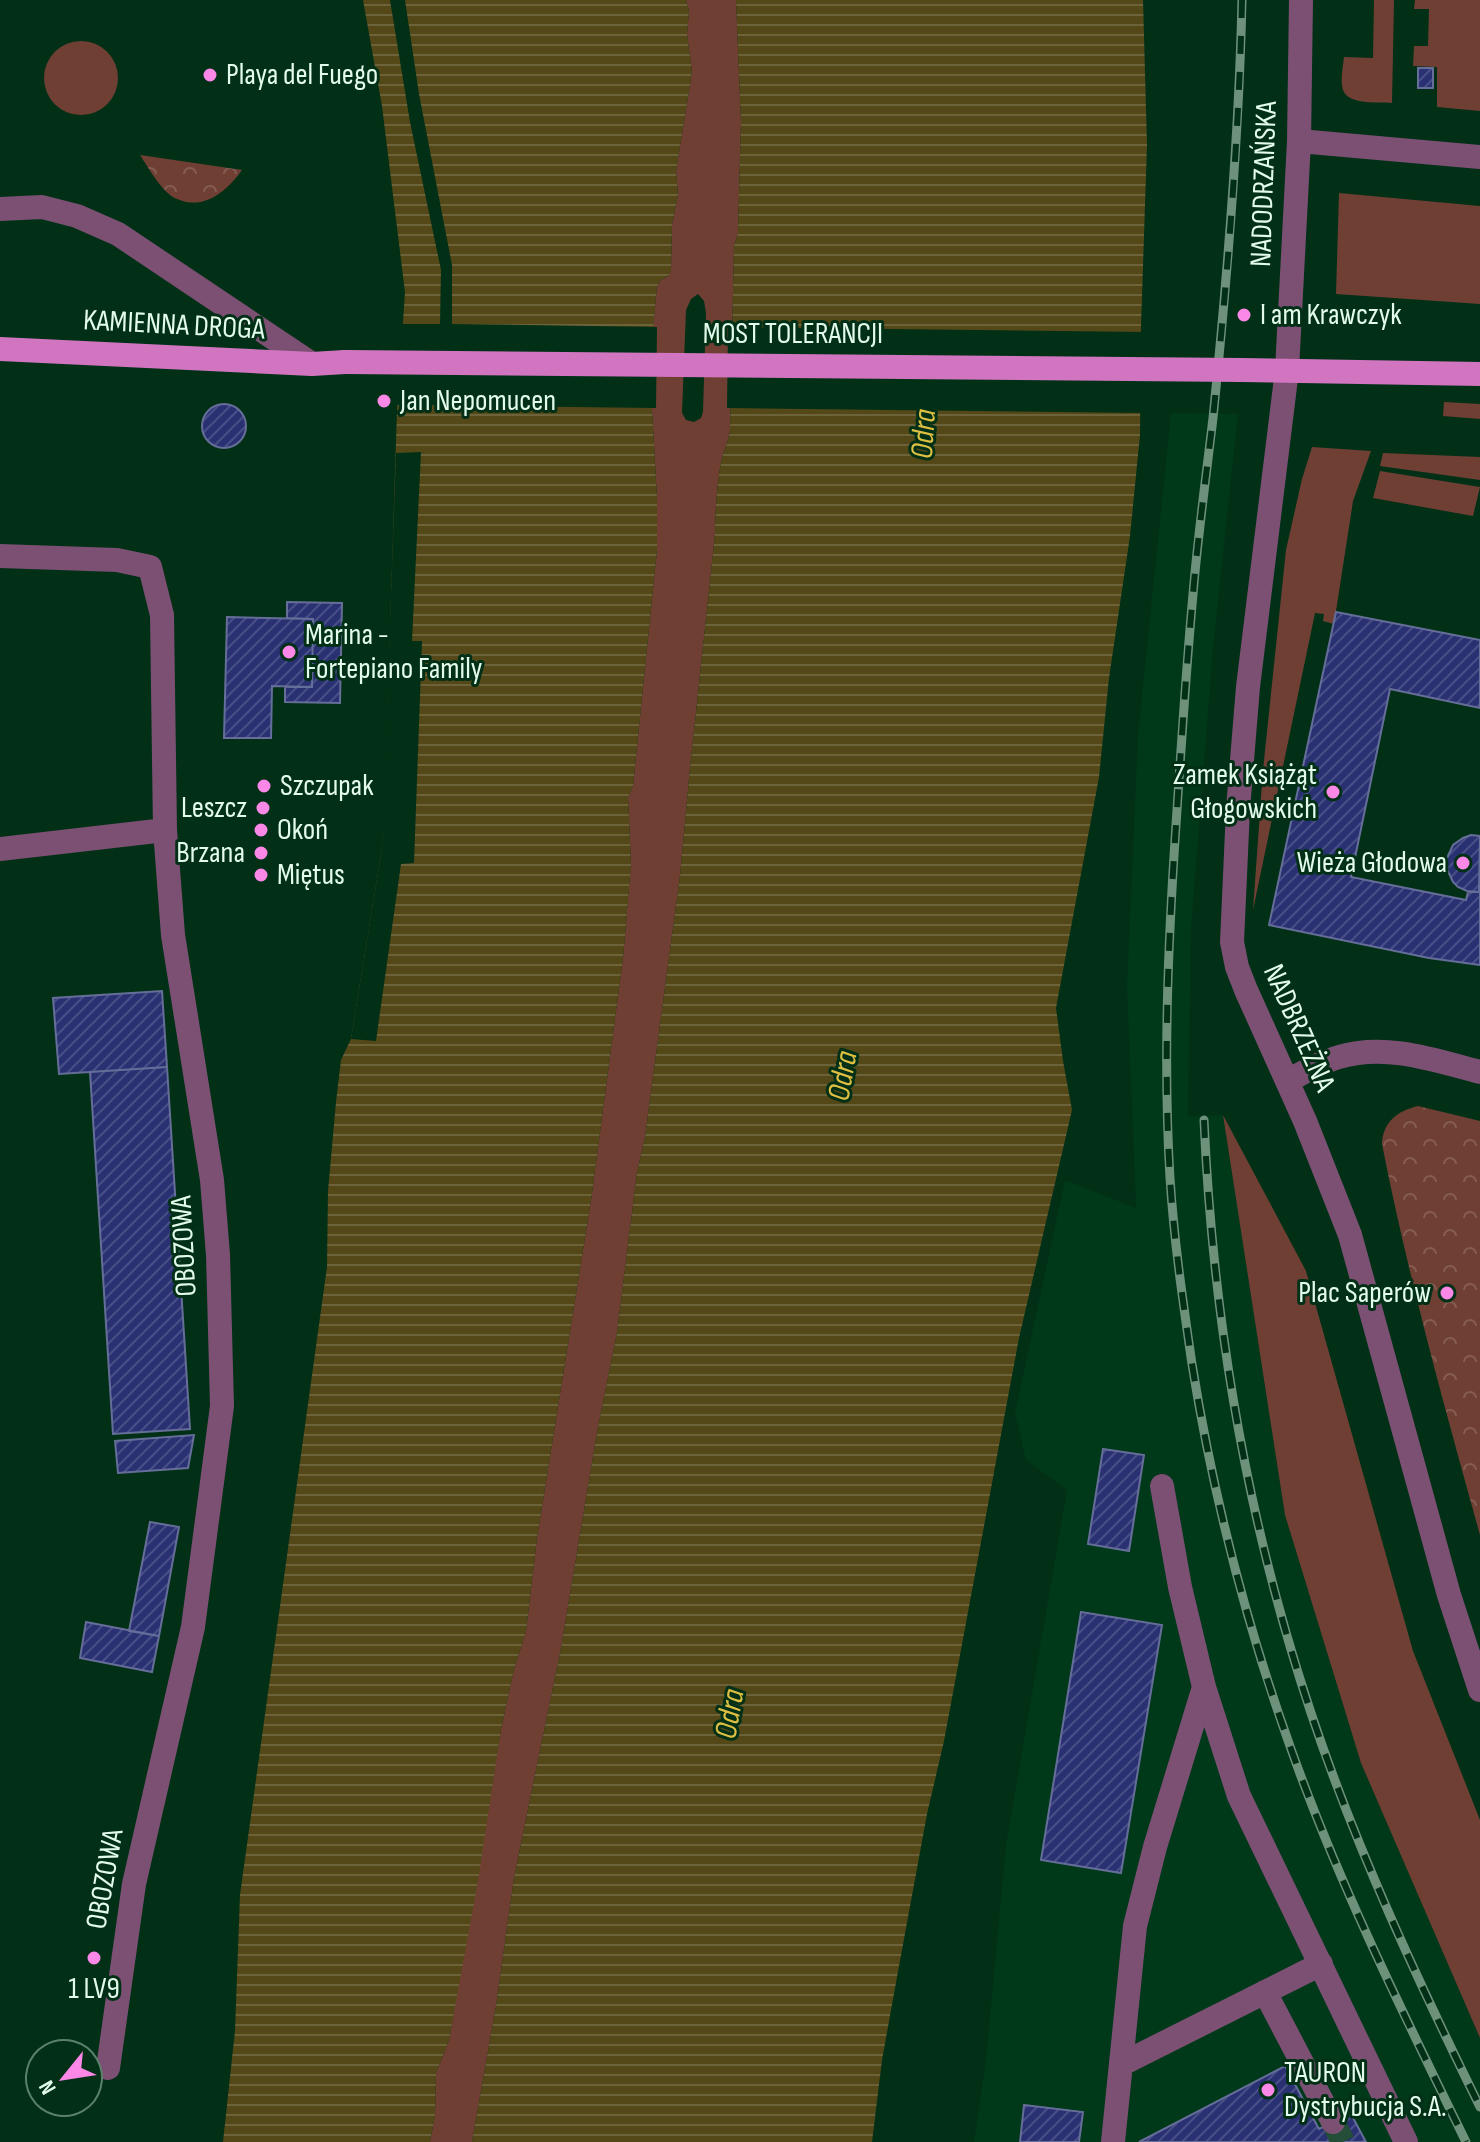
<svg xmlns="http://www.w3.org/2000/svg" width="1480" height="2142" font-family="'Sofia Sans Condensed',sans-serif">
	<defs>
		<pattern id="park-crowns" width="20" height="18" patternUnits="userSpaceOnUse" patternTransform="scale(2)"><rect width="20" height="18" fill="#703f34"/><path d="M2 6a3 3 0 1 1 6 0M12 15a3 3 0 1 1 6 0" fill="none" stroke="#845c52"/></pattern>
		<pattern id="water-rules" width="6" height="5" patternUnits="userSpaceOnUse" patternTransform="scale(2)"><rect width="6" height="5" fill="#554818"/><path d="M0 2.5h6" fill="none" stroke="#6d633a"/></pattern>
		<pattern id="building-hatch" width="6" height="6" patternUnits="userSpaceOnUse" patternTransform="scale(2)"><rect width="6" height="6" fill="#2a3173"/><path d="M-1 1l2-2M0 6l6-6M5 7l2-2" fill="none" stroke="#495087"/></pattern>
	</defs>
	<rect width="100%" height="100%" fill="#023017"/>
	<path fill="#00381a" d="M1171 413 1238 414 1213 648 1191 929 1188 1116 1223 1115 1285 1515 1361 1763 1480 2038V2142H974L986 2060 1006 1845 1067 1490 1026 1460 1015 1413 1065 1180 1136 1208 1127 986 1138 735Z"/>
	<path fill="#703f34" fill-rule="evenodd" d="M686 0H736L741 121 738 233 734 246 730 430C729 442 723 451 721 462 717 486 715 511 715 535L690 768 680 876 645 1137 637 1173 617 1333 598 1427 561 1648 514 1878 496 2006 472 2142H430L435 2115 436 2073 449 2040 501 1729 514 1669 526 1631 537 1538 591 1200 623 958 631 863 628 797 633 786 657 550V498L652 410 654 318 657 286 661 280 668 276 671 270 672 224 678 195 676 171 692 72 687 34 689 11ZM698 294 704 301 706 313 703 412 701 418 694 422 686 420 682 413 686 310 691 299Z
		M1374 0H1394L1392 103C1379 102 1348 105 1343 90 1340 80 1343 67 1344 57L1373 58Z
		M1415 0H1480V111L1437 107V67L1413 66 1414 46H1428L1429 9H1414Z
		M44 78a37 37 0 1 1 74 0a37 37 0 1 1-74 0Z
		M1339 193 1480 206V304L1336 294Z
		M1444 402 1480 404V419L1443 416Z
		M1312 447 1371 451 1353 501 1334 624 1323 621 1324 614 1315 613 1253 910 1263 770 1286 550 1302 479Z
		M1383 453 1480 457V480L1380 466Z
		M1380 471 1480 487 1473 516 1373 498Z
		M1223 1115 1306 1271 1413 1651 1480 1820V2038L1361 1763 1285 1515Z"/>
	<path fill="url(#park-crowns)" d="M140 155 242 170C227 191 204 211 177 199 163 194 148 167 140 155Z
		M1418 1106 1480 1121V1535C1444 1405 1408 1276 1382 1144 1383 1122 1397 1111 1418 1106Z"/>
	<path fill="url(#water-rules)" d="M363 0H686L689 11 687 34 692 72 676 171 678 195 672 224 671 270 669 275 661 280 657 286 654 318 652 410 657 498V550L633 786 628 797 631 864 623 958 591 1200 537 1538 526 1631 514 1669 501 1729 478 1881 449 2040 436 2073 435 2115 430 2142H223L235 2031 240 1895 327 1267 328 1191 336 1102 341 1060 351 1039 382 848 384 814 397 411 405 292 382 106Z
		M736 0H1143L1147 145 1141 326 1140 435 1130 536 1109 678 1099 777 1056 1008 1063 1061 1072 1110 1019 1338 944 1741 927 1814 897 1977 882 2060 872 2142H472L496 2006 514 1878 561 1648 598 1427 617 1333 637 1173 645 1137 680 876 690 768 715 535C715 511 717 486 721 462 723 451 729 442 730 430L734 246 738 233 741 121Z"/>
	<path fill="#023017" d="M390 0H405L419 94 452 265V324L657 327 656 408 393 405 399 324H440L441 270 410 122Z
		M728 327 1145 332 1144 413 727 408Z
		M421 452 412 641H422L414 863 401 864 376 1041 351 1039 382 848 396 453Z"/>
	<path fill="url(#building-hatch)" stroke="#656e98" stroke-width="2" d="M1418 68H1433V88H1418Z
		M202 426a22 22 0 1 1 44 0a22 22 0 1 1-44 0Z
		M287 602 342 603 340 703 285 702V687H312L313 619 287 618Z
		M1336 612 1480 640V708L1390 689 1351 877 1466 900 1468 892H1480V965L1429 958 1269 925Z
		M227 617 313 619 312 687 272 686 271 738H224Z
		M1471 835 1480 836 1479 892 1467 891 1458 887 1453 882 1447 869V858L1453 845 1463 838Z
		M162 991 167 1067 59 1074 53 998Z
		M167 1067 190 1429 113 1434 90 1072Z
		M194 1435 188 1468 118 1473 115 1441Z
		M1103 1449 1144 1455 1129 1551 1088 1544Z
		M150 1522 179 1527 159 1636 129 1631Z
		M1081 1612 1162 1625 1121 1873 1041 1860Z
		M86 1622 159 1636 152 1672 80 1658Z
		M1285 2066 1319 2129 1351 2114 1366 2142H1139Z
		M1024 2105 1083 2112 1079 2142H1020Z"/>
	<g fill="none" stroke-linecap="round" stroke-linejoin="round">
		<path stroke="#244e37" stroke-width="24" stroke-dasharray="24 12" stroke-linecap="butt" d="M1333 2122 1343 2142"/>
		<path stroke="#7c5073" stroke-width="24" d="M1301 0 1299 141 1287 370 1248 687 1238 809 1232 942 1237 967 1246 990 1305 1121 1350 1235 1449 1595 1480 1690
			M1299 141 1480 157
			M0 209 42 207 77 216 118 234 312 364
			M0 556 117 560 150 567 162 615 165 830 173 935 212 1180 218 1255 222 1406 193 1627 134 1884 108 2068
			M0 849 165 830
			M1288 1081C1304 1072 1321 1062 1339 1057 1386 1043 1434 1060 1480 1072
			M1162 1486 1180 1587 1204 1687 1239 1796 1406 2142
			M1265 1992 1333 2122
			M1122 2064 1321 1964
			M1113 2142 1135 1926 1155 1847 1204 1687"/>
		<path stroke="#d175c0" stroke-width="24" d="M0 349 312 364 345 362
			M1241 370 1480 374"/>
		<defs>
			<path id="rail" d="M1242 0C1239 139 1227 280 1213 418 1206 477 1198 535 1193 594 1186 671 1181 748 1176 825 1168 943 1163 1061 1170 1178 1174 1241 1183 1302 1192 1364 1213 1495 1246 1624 1291 1749 1339 1884 1403 2013 1466 2142
				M1204 1120C1213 1322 1247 1521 1311 1713 1356 1848 1417 1979 1480 2107"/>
		</defs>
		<use href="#rail" stroke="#6e917c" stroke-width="9"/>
		<use href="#rail" stroke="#023017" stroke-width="6" stroke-dasharray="18" stroke-linecap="butt"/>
		<path stroke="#d175c0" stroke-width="24" d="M345 362 1241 370"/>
	</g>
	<g fill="#fb87e6" stroke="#023017" stroke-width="3">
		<circle cx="210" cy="75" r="8"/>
		<circle cx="1244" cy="315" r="8"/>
		<circle cx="384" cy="401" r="8"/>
		<circle cx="289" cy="652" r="8"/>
		<circle cx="264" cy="786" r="8"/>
		<circle cx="1333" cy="792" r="8"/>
		<circle cx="263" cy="808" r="8"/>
		<circle cx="261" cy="830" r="8"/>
		<circle cx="261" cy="853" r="8"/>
		<circle cx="1463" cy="863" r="8"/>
		<circle cx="261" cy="875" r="8"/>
		<circle cx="1447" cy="1293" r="8"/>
		<circle cx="94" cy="1958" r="8"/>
		<circle cx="1268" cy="2090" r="8"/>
	</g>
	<g text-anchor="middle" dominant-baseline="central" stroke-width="6" stroke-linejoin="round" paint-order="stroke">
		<g font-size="30" fill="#e3fbea" stroke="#023017" text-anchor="start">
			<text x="226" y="75">Playa del Fuego</text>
			<text x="1260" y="315">I am Krawczyk</text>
			<text x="400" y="401">Jan Nepomucen</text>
			<text x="305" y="635">Marina -<tspan x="305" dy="34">Fortepiano Family</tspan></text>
			<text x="1317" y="775" text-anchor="end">Zamek Książąt<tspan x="1317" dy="34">Głogowskich</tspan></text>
			<text x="280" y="786">Szczupak</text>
			<text x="247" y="808" text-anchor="end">Leszcz</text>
			<text x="277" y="830">Okoń</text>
			<text x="245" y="853" text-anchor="end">Brzana</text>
			<text x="1447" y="863" text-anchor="end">Wieża Głodowa</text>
			<text x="277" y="875">Miętus</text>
			<text x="1431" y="1293" text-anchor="end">Plac Saperów</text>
			<text x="94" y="1989" text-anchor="middle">1 LV9</text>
			<text x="1284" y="2073">TAURON<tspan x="1284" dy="34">Dystrybucja S.A.</tspan></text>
		</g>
		<g font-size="30" fill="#e3fbea" stroke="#023017">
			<text transform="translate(1264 184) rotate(-88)">NADODRZAŃSKA</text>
			<text transform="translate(174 325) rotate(3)">KAMIENNA DROGA</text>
			<text x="793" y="334">MOST TOLERANCJI</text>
			<text transform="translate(1299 1028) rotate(66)">NADBRZEŻNA</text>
			<text transform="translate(184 1246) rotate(-93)">OBOZOWA</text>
			<text transform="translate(105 1879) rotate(-80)">OBOZOWA</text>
		</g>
		<g font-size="32" font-style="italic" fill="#dfbf42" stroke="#023017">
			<text transform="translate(924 434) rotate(-86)">Odra</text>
			<text transform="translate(843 1076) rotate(-80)">Odra</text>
			<text transform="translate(730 1714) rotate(-80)">Odra</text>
		</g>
	</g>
	<g transform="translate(64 2078) rotate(240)"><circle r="38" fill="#023017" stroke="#5c816b" stroke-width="2"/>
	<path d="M0-6L14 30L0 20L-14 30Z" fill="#fb87e6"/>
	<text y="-12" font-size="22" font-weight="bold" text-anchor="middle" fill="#e3fbea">N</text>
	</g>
</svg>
